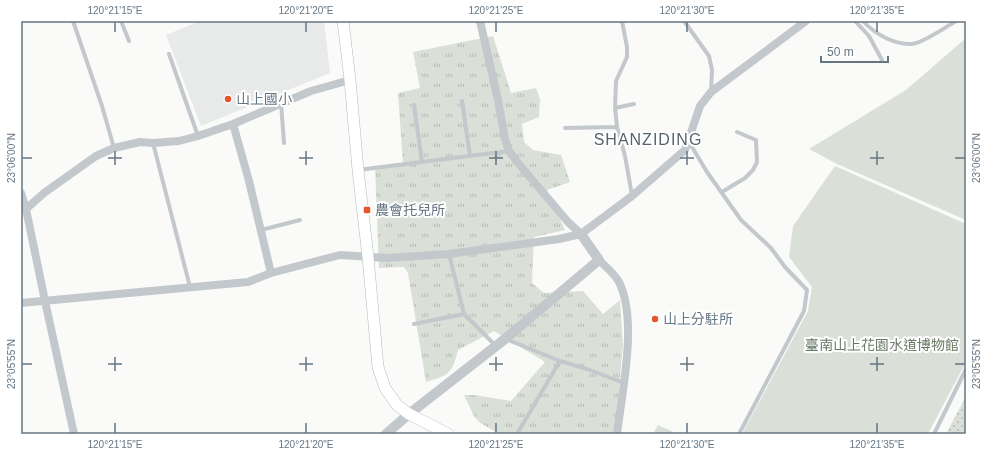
<svg xmlns="http://www.w3.org/2000/svg" width="987" height="455" font-family="Helvetica,'Noto Sans TC',sans-serif">
	<defs>
		<pattern id="grass-tufts" width="24" height="20" patternUnits="userSpaceOnUse"><rect width="24" height="20" fill="#dadfd7"/><path d="M3 7l-1-3M5 7V3M7 7l1-3M15 17l-1-3M17 17v-4M19 17l1-3" fill="none" stroke="#b4b9b4"/></pattern>
		<pattern id="garden-dots" width="8" height="8" patternUnits="userSpaceOnUse"><rect width="8" height="8" fill="#dadfd7"/><path d="M2 2h.1M6 6h.1" fill="none" stroke="#b4b9b4" stroke-width="1.8" stroke-linecap="round"/></pattern>
	</defs>
	<rect width="100%" height="100%" fill="#fafaf8"/>
	<path fill="#e8e9e9" d="M200 21H324L330 73 201 126 166 35Z"/>
	<path fill="url(#grass-tufts)" d="M493 36 511 93 536 88 540 99 539 117 522 124 524 142 533 150 561 155 570 182 547 190 565 230 534 237 532 283 544 293 583 291 603 314 620 300 623 345 615 434H499L479 422 474 416 464 395H474L511 401 545 362 494 331 458 350C452 374 449 375 426 382L408 273 404 267 379 268 375 167 403 164 398 93 420 88 413 52Z"/>
	<path fill="#dadfd7" d="M966 38V220L837 164 809 149 906 90Z
		M835 166 966 224V362L928 434H742L808 311 812 287 789 257 793 226Z
		M658 425 678 434H653Z"/>
	<path fill="url(#garden-dots)" d="M966 396V434H946Z"/>
	<g fill="none" stroke-linecap="round" stroke-linejoin="round">
		<defs>
			<path id="secondary" d="M343 21 350 80 358 170 368 257 378 367 385 388 397 405 409 414 448 434"/>
		</defs>
		<use href="#secondary" stroke="#b3babf" stroke-width="12"/>
		<path stroke="#c3c8cc" stroke-width="4" d="M73 21 102 106 114 148
			M121 21 129 41
			M622 21 627 47V57L616 81 615 108 617 127 625 156 632 195
			M684 21 709 56 712 70 711 92
			M855 21 869 36 882 60
			M863 21C875 34 894 45 912 44 923 43 946 27 956 21
			M169 54 198 136
			M462 101 470 156
			M281 103 284 143
			M414 105 422 162
			M615 108 634 104
			M565 128 617 127
			M689 142 707 172 741 220 771 248 785 267 807 290 804 311 739 434
			M153 143 190 287
			M358 170 509 151
			M722 192 745 178 753 170 757 162 756 140 737 132
			M261 230 300 220
			M449 254 464 314 496 346
			M414 324 464 314
			M506 339 560 361 587 369 624 383
			M517 434 560 361
			M934 434 966 369"/>
		<path stroke="#c3c8cc" stroke-width="8" d="M480 21 498 100 505 139 509 151 518 163 568 222 581 234
			M233 124 249 181 271 273
			M21 193 26 209 45 301 74 434
			M21 210 26 209 44 193 96 156 114 148 140 142 153 143 179 141 198 136 233 124 311 91 350 80
			M599 260C605 266 615 274 619 282 638 320 622 392 617 434
			M21 303 248 282 271 273 340 255 387 258 449 254 559 239 581 234 632 196 685 150 700 106 711 92 806 21"/>
		<path stroke="#c3c8cc" stroke-width="10" d="M386 434 409 414 505 339 599 260 581 234"/>
		<use href="#secondary" stroke="#fff" stroke-width="11"/>
	</g>
	<path fill="none" stroke="#657683" stroke-width="1.5" d="M115 22V32M306 22V32M496 22V32M687 22V32M877 22V32M115 151V165M306 151V165M496 151V165M687 151V165M877 151V165M22 158H32M108 158H122M299 158H313M489 158H503M680 158H694M870 158H884M955 158H965M115 357V371M306 357V371M496 357V371M687 357V371M877 357V371M22 364H32M108 364H122M299 364H313M489 364H503M680 364H694M870 364H884M955 364H965M115 423V433M306 423V433M496 423V433M687 423V433M877 423V433"/>
	<g fill="#e4572e" stroke="#fff" stroke-width="1.5">
		<circle cx="228" cy="99" r="4"/>
		<rect x="363" y="206" width="8" height="8" rx="2"/>
		<circle cx="655" cy="319" r="4"/>
	</g>
	<g text-anchor="middle" dominant-baseline="central" stroke-width="4" stroke-linejoin="round" paint-order="stroke">
		<g font-size="14" fill="#657683" stroke="#fff" text-anchor="start">
			<text x="236" y="99">山上國小</text>
			<text x="375" y="210">農會托兒所</text>
			<text x="663" y="319">山上分駐所</text>
		</g>
		<g font-size="14" fill="#687a64" stroke="#fff">
			<text x="882" y="345">臺南山上花園水道博物館</text>
		</g>
		<g font-size="16" letter-spacing="1" fill="#57646e" stroke="#fff">
			<text x="648" y="139">SHANZIDING</text>
		</g>
	</g>
	<rect width="987" height="455" fill="none" stroke="#ffffff" stroke-width="44"/>
	<path d="M821 56v6h67v-6" fill="none" stroke="#657683" stroke-width="2"/>
	<text x="827" y="56" font-size="12" fill="#657683" stroke="#ffffff" stroke-width="3" paint-order="stroke">50 m</text>
	<rect x="22" y="22" width="943" height="411" fill="none" stroke="#657683" stroke-width="1.5"/>
	<g font-size="10" text-anchor="middle" fill="#657683">
		<text x="115" y="14">120°21'15"E</text>
		<text x="306" y="14">120°21'20"E</text>
		<text x="496" y="14">120°21'25"E</text>
		<text x="687" y="14">120°21'30"E</text>
		<text x="877" y="14">120°21'35"E</text>
		<text transform="translate(11 158) rotate(-90)" y="4">23°06'00"N</text>
		<text transform="translate(976 158) rotate(-90)" y="4">23°06'00"N</text>
		<text transform="translate(11 364) rotate(-90)" y="4">23°05'55"N</text>
		<text transform="translate(976 364) rotate(-90)" y="4">23°05'55"N</text>
		<text x="115" y="448">120°21'15"E</text>
		<text x="306" y="448">120°21'20"E</text>
		<text x="496" y="448">120°21'25"E</text>
		<text x="687" y="448">120°21'30"E</text>
		<text x="877" y="448">120°21'35"E</text>
	</g>
</svg>
